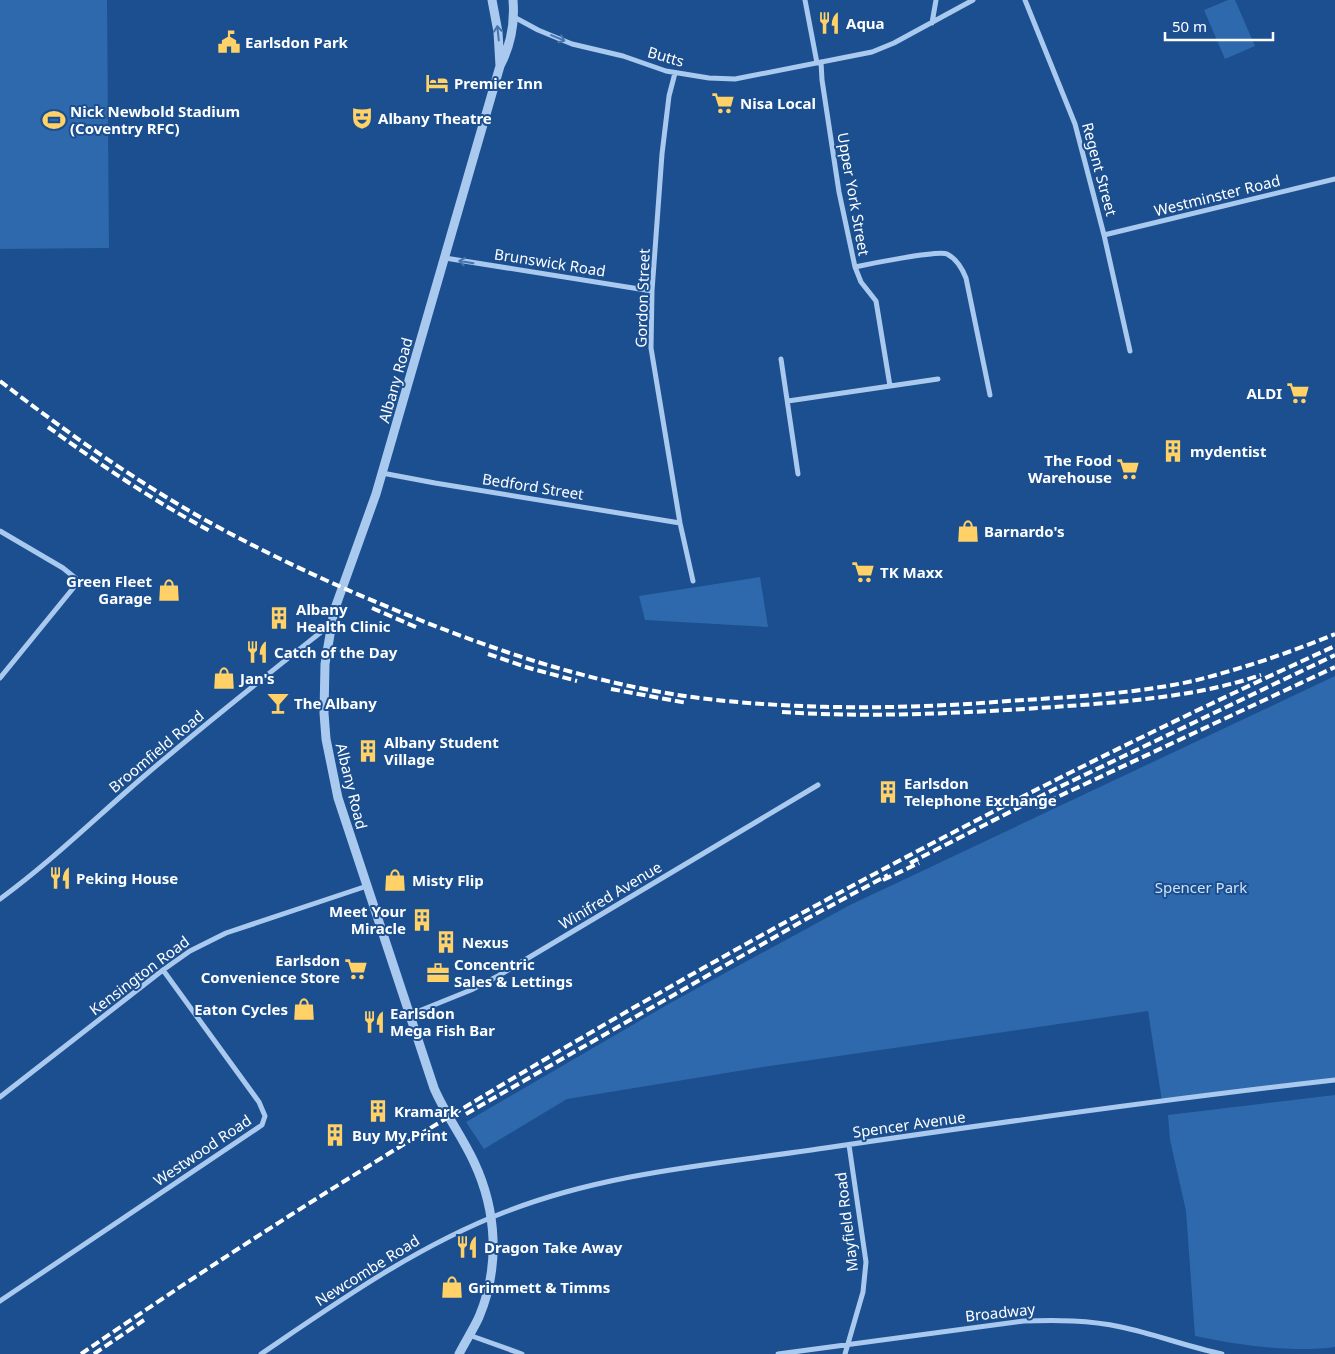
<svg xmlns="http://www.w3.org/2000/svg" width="1335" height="1354" font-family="'Noto Sans',sans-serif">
	<rect width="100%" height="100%" fill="#1b4f8f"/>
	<path fill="#2e69ad" d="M0 0H107L109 248 0 249Z
		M1228 0H1235L1255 46 1225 59 1204 10Z
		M760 577 768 627 645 620 639 596Z
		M1335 676V1080L1162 1101 1148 1011 763 1067 567 1099 484 1149 466 1122 672 1002 850 905Z
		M1335 1095V1347C1293 1353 1237 1345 1195 1336L1186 1211 1170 1140 1168 1115Z"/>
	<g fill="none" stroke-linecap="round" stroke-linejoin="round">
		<path stroke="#a9c9ee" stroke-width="5" d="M805 0 817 63
			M1025 0 1075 124 1104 235 1130 351
			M514 17 538 30 572 44 623 56 666 71 709 78 735 79 872 52 894 43 973 0
			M932 23 936 0
			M821 62 822 80 839 192 855 267 861 282 876 301 890 386
			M675 73 669 96 662 154 652 291 651 348 680 523 693 581
			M1104 235 1335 179
			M445 258 652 291
			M855 267C869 264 938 250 947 254 957 259 962 268 966 278L990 395
			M781 359 798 474
			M788 401 938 379
			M382 473 435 483 680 523
			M0 531 63 568 79 581 0 678
			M0 899C45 866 85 828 127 791 193 733 262 679 330 625
			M409 1015 471 990 498 976 818 785
			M0 1097 163 970 190 951 226 933 367 886
			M0 1301 262 1125 265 1116 259 1102 163 970
			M469 1335 522 1354
			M261 1354C339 1301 417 1246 505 1212 607 1172 718 1164 825 1148 995 1123 1165 1099 1335 1080
			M778 1354 1024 1321C1057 1320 1089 1320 1121 1327 1155 1334 1188 1347 1222 1354
			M845 1354 863 1292 866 1262 849 1145"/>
		<path stroke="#a9c9ee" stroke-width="9" d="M492 0 498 32 500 66
			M459 1354C465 1342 473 1330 479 1317 500 1267 497 1211 474 1162 462 1136 445 1114 434 1088L338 798 326 739 324 713 325 664 334 611 376 494 500 66C511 45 515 24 513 0"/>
		<path stroke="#fff" stroke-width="4" stroke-dasharray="9 4" stroke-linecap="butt" d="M0 381C66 432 134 480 207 521 276 559 347 591 420 620 515 658 614 689 716 700 813 710 911 709 1008 701 1070 697 1133 694 1193 681 1241 669 1289 653 1335 634
			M48 427C101 465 155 502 212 532
			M372 608 418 628
			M488 654 529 668 577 681
			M611 689 687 703
			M782 712C873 718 964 713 1055 707 1122 702 1197 697 1261 675
			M1036 807 1335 667
			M910 863 1053 790 1335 655
			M883 880 919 863
			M466 1114 808 918 888 875
			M81 1354C262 1229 449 1114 640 1004 866 874 1098 754 1335 646
			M94 1354 144 1320"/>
	</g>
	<defs><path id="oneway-shaft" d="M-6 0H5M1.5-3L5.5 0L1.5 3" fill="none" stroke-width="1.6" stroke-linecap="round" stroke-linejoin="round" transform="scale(1.25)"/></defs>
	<g stroke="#4674ac">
		<use href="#oneway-shaft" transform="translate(498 33) rotate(-96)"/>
		<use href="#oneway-shaft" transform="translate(558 38) rotate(23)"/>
		<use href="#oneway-shaft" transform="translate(466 262) rotate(-171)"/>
	</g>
	<defs>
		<symbol id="restaurant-bare" viewBox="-9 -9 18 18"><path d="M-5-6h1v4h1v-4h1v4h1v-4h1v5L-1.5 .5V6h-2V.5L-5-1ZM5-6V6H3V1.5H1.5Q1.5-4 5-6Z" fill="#ffd166" stroke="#1b4f8f" stroke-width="2.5" paint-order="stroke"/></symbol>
		<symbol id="civic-bare" viewBox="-9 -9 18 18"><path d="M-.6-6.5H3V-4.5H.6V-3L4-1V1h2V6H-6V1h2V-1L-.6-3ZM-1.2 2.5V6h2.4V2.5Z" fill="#ffd166" stroke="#1b4f8f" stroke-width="2.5" paint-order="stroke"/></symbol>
		<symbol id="hotel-bare" viewBox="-9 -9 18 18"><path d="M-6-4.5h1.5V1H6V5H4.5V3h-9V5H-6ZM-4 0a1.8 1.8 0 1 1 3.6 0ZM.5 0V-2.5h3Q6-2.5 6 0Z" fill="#ffd166" stroke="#1b4f8f" stroke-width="2.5" paint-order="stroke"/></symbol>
		<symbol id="supermarket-bare" viewBox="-9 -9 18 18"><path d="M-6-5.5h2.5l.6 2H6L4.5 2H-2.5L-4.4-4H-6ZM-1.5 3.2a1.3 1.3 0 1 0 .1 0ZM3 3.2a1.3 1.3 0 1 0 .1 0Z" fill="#ffd166" stroke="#1b4f8f" stroke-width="2.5" paint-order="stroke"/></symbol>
		<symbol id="theatre-bare" viewBox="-9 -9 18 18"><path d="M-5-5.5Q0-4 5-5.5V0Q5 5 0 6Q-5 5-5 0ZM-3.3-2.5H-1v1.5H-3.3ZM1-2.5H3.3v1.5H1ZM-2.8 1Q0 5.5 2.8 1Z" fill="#ffd166" stroke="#1b4f8f" stroke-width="2.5" paint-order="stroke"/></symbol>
		<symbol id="stadium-bare" viewBox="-9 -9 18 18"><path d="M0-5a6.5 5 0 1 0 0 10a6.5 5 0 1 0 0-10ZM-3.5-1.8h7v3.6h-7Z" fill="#ffd166" stroke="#1b4f8f" stroke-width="2.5" paint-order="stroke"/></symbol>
		<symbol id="building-bare" viewBox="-9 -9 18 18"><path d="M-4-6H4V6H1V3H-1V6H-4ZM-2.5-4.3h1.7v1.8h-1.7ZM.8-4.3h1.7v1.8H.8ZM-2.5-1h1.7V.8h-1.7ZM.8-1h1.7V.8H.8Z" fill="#ffd166" stroke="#1b4f8f" stroke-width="2.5" paint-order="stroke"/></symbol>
		<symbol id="shop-bare" viewBox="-9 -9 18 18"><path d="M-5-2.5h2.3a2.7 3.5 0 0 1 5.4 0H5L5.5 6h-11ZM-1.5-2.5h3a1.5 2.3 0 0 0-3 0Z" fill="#ffd166" stroke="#1b4f8f" stroke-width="2.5" paint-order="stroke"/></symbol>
		<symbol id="bar-bare" viewBox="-9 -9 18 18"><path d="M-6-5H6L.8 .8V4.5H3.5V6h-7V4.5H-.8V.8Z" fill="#ffd166" stroke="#1b4f8f" stroke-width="2.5" paint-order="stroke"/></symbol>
		<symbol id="office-bare" viewBox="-9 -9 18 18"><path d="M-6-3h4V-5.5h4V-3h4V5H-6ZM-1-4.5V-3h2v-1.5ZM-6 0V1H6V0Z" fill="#ffd166" stroke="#1b4f8f" stroke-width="2.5" paint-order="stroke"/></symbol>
	</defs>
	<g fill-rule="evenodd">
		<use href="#restaurant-bare" x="813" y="7" width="32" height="32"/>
		<use href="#civic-bare" x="213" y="26" width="32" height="32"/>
		<use href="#hotel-bare" x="421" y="67" width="32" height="32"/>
		<use href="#supermarket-bare" x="707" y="87" width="32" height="32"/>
		<use href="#theatre-bare" x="346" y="102" width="32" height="32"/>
		<use href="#stadium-bare" x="38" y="104" width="32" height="32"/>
		<use href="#supermarket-bare" x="1282" y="377" width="32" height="32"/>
		<use href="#building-bare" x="1157" y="435" width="32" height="32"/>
		<use href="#supermarket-bare" x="1112" y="453" width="32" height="32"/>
		<use href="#shop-bare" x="952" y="515" width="32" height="32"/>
		<use href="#supermarket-bare" x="847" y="556" width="32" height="32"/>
		<use href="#shop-bare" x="153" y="574" width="32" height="32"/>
		<use href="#building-bare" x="263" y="602" width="32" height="32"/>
		<use href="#restaurant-bare" x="241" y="636" width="32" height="32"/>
		<use href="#shop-bare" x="208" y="662" width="32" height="32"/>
		<use href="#bar-bare" x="262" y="687" width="32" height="32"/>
		<use href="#building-bare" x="352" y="735" width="32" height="32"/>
		<use href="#building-bare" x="872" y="776" width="32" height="32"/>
		<use href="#restaurant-bare" x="44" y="862" width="32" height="32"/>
		<use href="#shop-bare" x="379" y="864" width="32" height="32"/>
		<use href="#building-bare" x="406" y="904" width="32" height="32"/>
		<use href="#building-bare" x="430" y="926" width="32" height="32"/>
		<use href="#supermarket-bare" x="340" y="953" width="32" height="32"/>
		<use href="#office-bare" x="422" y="957" width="32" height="32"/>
		<use href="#shop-bare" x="288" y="993" width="32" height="32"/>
		<use href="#restaurant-bare" x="358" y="1006" width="32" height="32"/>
		<use href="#building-bare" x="362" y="1095" width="32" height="32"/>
		<use href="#building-bare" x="319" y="1119" width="32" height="32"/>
		<use href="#restaurant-bare" x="451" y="1231" width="32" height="32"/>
		<use href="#shop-bare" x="436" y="1271" width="32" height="32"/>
	</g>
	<g text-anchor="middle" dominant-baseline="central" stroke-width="4" stroke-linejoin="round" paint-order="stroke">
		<g font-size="15" font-weight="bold" fill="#fff" stroke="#1b4f8f" text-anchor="start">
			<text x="846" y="23">Aqua</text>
			<text x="245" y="42">Earlsdon Park</text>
			<text x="454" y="83">Premier Inn</text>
			<text x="740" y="103">Nisa Local</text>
			<text x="70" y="111">Nick Newbold Stadium<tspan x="70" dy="17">(Coventry RFC)</tspan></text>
			<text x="378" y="118">Albany Theatre</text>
			<text x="1282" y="393" text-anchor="end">ALDI</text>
			<text x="1190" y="451">mydentist</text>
			<text x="1112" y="460" text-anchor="end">The Food<tspan x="1112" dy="17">Warehouse</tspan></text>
			<text x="984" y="531">Barnardo's</text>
			<text x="880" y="572">TK Maxx</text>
			<text x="152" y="581" text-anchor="end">Green Fleet<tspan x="152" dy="17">Garage</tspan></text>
			<text x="296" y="609">Albany<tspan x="296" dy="17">Health Clinic</tspan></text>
			<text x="274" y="652">Catch of the Day</text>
			<text x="240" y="678">Jan's</text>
			<text x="294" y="703">The Albany</text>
			<text x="384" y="742">Albany Student<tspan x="384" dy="17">Village</tspan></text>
			<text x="904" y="783">Earlsdon<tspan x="904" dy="17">Telephone Exchange</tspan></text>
			<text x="76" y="878">Peking House</text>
			<text x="412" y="880">Misty Flip</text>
			<text x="406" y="911" text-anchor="end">Meet Your<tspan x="406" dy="17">Miracle</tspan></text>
			<text x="462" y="942">Nexus</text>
			<text x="340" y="960" text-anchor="end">Earlsdon<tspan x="340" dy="17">Convenience Store</tspan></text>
			<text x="454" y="964">Concentric<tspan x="454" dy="17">Sales &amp; Lettings</tspan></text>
			<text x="288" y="1009" text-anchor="end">Eaton Cycles</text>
			<text x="390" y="1013">Earlsdon<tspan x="390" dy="17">Mega Fish Bar</tspan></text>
			<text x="394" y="1111">Kramark</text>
			<text x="352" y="1135">Buy My Print</text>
			<text x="484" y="1247">Dragon Take Away</text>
			<text x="468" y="1287">Grimmett &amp; Timms</text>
		</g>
		<g font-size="15" fill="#fff" stroke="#1b4f8f">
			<text transform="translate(666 56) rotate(16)">Butts</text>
			<text transform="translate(1100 169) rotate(75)">Regent Street</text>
			<text transform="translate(854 194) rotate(80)">Upper York Street</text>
			<text transform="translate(1217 195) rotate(-14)">Westminster Road</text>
			<text transform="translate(550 262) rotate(9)">Brunswick Road</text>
			<text transform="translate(642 298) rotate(-88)">Gordon Street</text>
			<text transform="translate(395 380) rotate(-74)">Albany Road</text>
			<text transform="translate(533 486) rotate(9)">Bedford Street</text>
			<text transform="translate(156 751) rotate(-40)">Broomfield Road</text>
			<text transform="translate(352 786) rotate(76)">Albany Road</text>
			<text transform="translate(610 895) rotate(-31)">Winifred Avenue</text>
			<text transform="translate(139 975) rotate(-37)">Kensington Road</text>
			<text transform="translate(909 1124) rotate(-8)">Spencer Avenue</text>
			<text transform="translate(202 1150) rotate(-34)">Westwood Road</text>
			<text transform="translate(846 1222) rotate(-97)">Mayfield Road</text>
			<text transform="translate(367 1270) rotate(-32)">Newcombe Road</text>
			<text transform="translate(1000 1312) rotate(-6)">Broadway</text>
		</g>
		<g font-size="15" fill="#cfe3fa" stroke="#1b4f8f">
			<text x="1201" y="887">Spencer Park</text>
		</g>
	</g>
	<path d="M1165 32v8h108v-8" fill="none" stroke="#ffffff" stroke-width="2.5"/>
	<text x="1172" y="32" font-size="15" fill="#ffffff" stroke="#1b4f8f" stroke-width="4" paint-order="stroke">50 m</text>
</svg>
